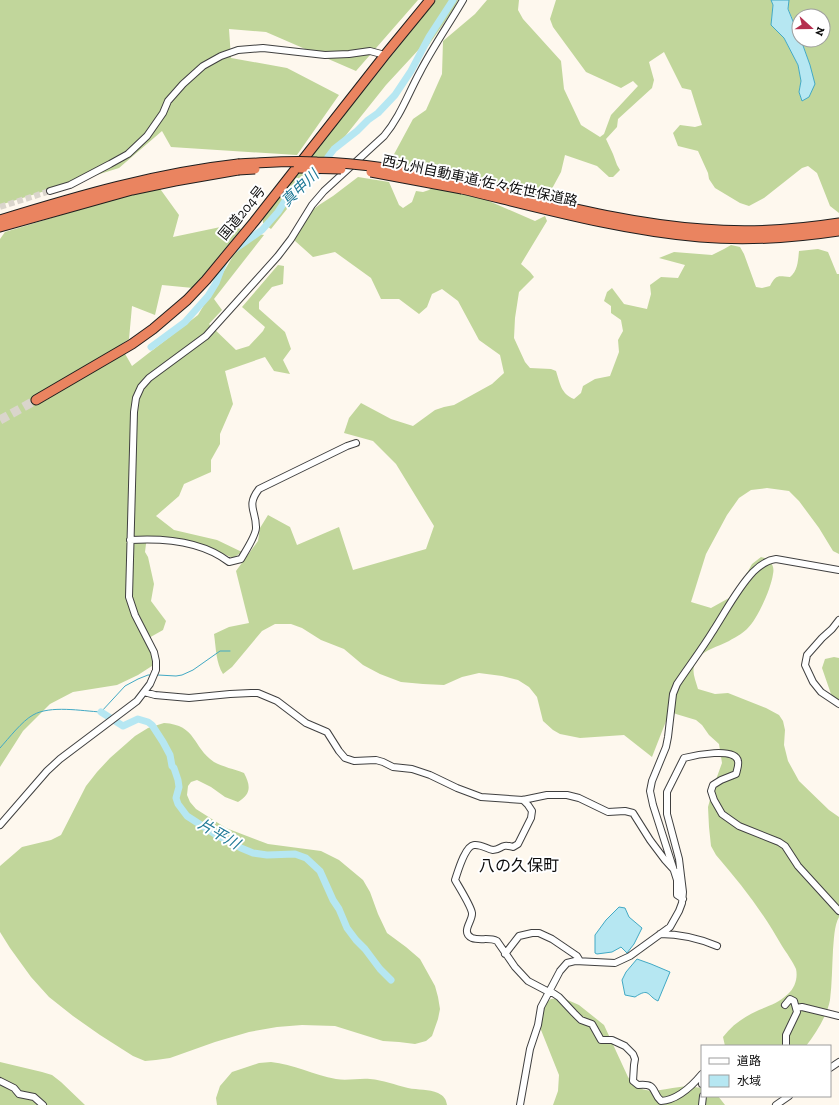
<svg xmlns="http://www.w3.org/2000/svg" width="839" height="1105" font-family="'Zilla Slab','Noto Sans JP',serif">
	<rect width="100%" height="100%" fill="#fef8ee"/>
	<path fill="#c1d69b" d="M0 0H418L356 71 266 32 229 29 231 58 287 68 339 95 297 155 171 147 162 131 119 168 0 205Z
		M436 0H458L453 10 428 46H422L386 85 271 229 263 223V217Z
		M487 0H519L518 10 523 19 561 61 564 89 581 125 600 137 604 134 611 115 638 86 633 81 621 88 586 72 553 27 550 19 556 0H771L773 5 771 25 784 38 798 65 801 81 799 92 802 101 810 65 801 40H823V16H799V36L788 8 789 0H839V213L830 206 817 173 808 166 802 168 764 198 749 206 740 203 715 188 709 179 708 173 698 151 678 146 673 133 680 125 695 127 702 125 691 90 682 88 664 52 649 62 654 80 652 88 618 119 617 127 606 139 613 154 617 165 620 170 613 177H609L597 166 565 155 561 172 548 196 490 184 482 198 535 221 545 216 547 221 521 264 530 272 534 277 519 292 515 318 514 338 525 362 530 368 551 369 556 371C560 383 561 394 574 399L581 393 583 386 595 379 610 376 619 352 618 340 623 331 621 320 611 313V306L604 301 607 292 612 288 624 304 647 309 651 294 650 285 661 277 678 278 685 265 659 258 674 252 712 255 724 249 731 245 740 247 744 254 756 287 762 288 770 286C776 274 778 276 790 277 798 271 798 260 799 251L818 249 828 252 837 274H839V554L833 551 819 528 799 501 789 491 767 488 751 490 739 498 727 515 706 554 691 602 711 608 729 598 745 577 752 564 761 557C770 559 775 565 773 574 771 589 757 620 747 629 742 634 734 638 729 641 718 647 704 649 697 660 690 670 695 678 698 689L715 694 728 693 766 708 779 715 783 721 785 730 784 745 788 761 799 781 829 810 839 817V917C834 926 834 940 833 950 832 967 832 984 830 1000 827 1016 816 1033 806 1046H725L723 1037C732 1025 745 1016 759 1010 771 1005 778 1003 788 994 795 988 798 978 796 969 793 962 786 952 782 946 763 912 741 884 716 855L711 846 709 827 708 807 714 785 722 763 719 744 709 735 702 725 696 720 676 714 670 711 652 757 624 735 580 738 560 734 553 730 543 721 537 697 529 687 518 680 502 676 479 673 462 677 444 685 423 684 401 682 380 674 363 665 344 649 321 640 302 628 291 624H275L262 631 232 667 223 674C216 663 216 648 214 634L229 627 249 623 236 571 258 541 260 528 268 515 290 527 297 545 339 527 353 570 426 549 434 526 396 464 373 441 344 433 349 418 361 403 391 419 413 426 435 410 444 407 454 405 492 384 504 373 500 355 479 340 458 301 442 289 432 294 427 307 419 314 399 299H381L371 278 335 252 313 257 294 240 305 216 319 205 333 196 358 177 389 182 399 205 403 208 412 202 416 191 423 192 429 190 450 174 436 167 425 170 396 165 392 158 413 119 426 110 442 74 443 41 475 14Z
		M158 186 179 215 173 237 230 225 241 229 193 288 162 285 155 315 132 306 129 339 120 345 132 366 198 315 233 256 254 233 264 235 214 299 222 310 209 324 236 350 249 346 263 331 265 327 242 307 278 265 284 266 283 284 272 287 259 302V309L285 332 291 349 283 360 290 374 274 371 265 357 225 371 233 404 220 434V444L211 460V472L184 484 179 496 156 516 174 530 217 540 242 552 233 558 209 548 168 537 147 536 145 552 148 557 154 584 151 601 166 621 163 630 147 639 155 664 138 675 117 685 73 692 50 704 23 731 0 767V239L5 232Z
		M834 657 839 658V708L831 694 822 668 825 659Z
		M164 723C197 725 192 747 214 762 223 767 234 769 244 773 251 786 251 794 238 802L225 797 211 787 197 780 191 782 188 786 187 795 190 802 196 809 226 828 268 844 321 851 339 860 363 880 370 892 378 914 387 933 406 947 420 959 435 986 438 997 440 1009 438 1019 432 1036 426 1041 415 1044 399 1042 383 1041 335 1026 302 1025 277 1027 249 1032 215 1042 170 1058 156 1060 145 1061 133 1056 100 1035 73 1016 49 997 31 977 10 948 0 932V866L22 847 51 840 61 835 86 786 97 772 110 758 135 736 148 728Z
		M563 998 579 1005 604 1025 628 1077C643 1098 659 1089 680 1087 687 1086 695 1087 702 1088V1096H718L725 1105H553L558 1091 559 1075 539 1025 544 1004 551 999Z
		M0 1062 42 1072 52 1075 61 1082 85 1105H0Z
		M271 1062C293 1064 314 1075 336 1079 347 1081 359 1078 370 1079 383 1080 395 1085 408 1088 418 1090 429 1089 438 1093 444 1096 446 1099 447 1105H217L216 1098 220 1086 232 1072 259 1063Z"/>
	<path fill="#b6e7f2" stroke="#42a9c4" d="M771 0H789L788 9 799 36V40H801L810 65 815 84 809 97 802 101 799 92 801 81 798 65 784 38 771 25 773 5Z
		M619 907 625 908 629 917 642 928 634 944 627 953 621 947 612 952 597 954 595 953V935L606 920Z
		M637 959 651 964 670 972 658 1001C647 996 650 987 635 997L625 995 622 980 626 972Z"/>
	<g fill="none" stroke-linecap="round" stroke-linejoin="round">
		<path stroke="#42a9c4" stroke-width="1" d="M158 675 176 676 182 675 193 670 220 651H230
			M0 748C9 738 22 721 33 715 50 705 82 711 101 712L125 686 138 679 148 675H150"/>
		<path stroke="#b6e7f2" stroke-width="7" d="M235 249 262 230 278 212 287 198 308 183 319 171 324 166 328 157 334 149 357 131 368 120 378 113 395 95 411 71 429 37 453 0
			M151 347 185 322 208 296 216 283 225 259
			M101 712 123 726 138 719 148 722 152 725 163 742 170 755 172 766 174 768 178 780 179 787 176 798 178 804 187 816 218 836 231 842 241 848 253 853 267 855 295 854 306 858 320 871 333 900 339 909 347 928 356 940 365 949 380 969 391 980"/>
		<path stroke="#dad5cc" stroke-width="6" stroke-dasharray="6 3" stroke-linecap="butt" d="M0 207 50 191"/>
		<path stroke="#dad5cc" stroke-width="9" stroke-dasharray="9 4.5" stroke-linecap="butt" d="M0 420 36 400"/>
		<defs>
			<path id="minor" d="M50 191 70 185 110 164 128 154 147 136 163 113 168 101 183 84 203 66 221 56 238 50 263 48 325 55 349 54 370 51 385 55
				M130 540C162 538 202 541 229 562L241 559C245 552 257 534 256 527 256 510 246 506 259 489L347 446 356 443
				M839 620 832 629 822 638 807 655 805 665 813 682 821 692 839 704
				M144 692 155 695 189 698 230 694 251 693H258L277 701 306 723 327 732 339 751 345 758 354 761 376 760 383 762 393 767 412 769 430 775 457 788 481 797 523 800 547 795H567L579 798 608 812 625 811 633 813 650 840 665 860 675 871
				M523 800 528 805 532 811 531 818 518 844 513 847C500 843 502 850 493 850 487 849 481 844 474 845 465 846 458 871 455 880 459 887 471 906 472 913 473 921 460 932 472 938 480 941 489 937 497 941L515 967 528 981 547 991H550L559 997 574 1013 581 1020 592 1024 601 1040H612L625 1046 633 1054 635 1059 634 1065 633 1081 638 1085C658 1083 651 1092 661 1101 677 1100 692 1086 702 1074
				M0 825 47 771 60 759 137 701 150 684 156 670V661L154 652 135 615 129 597 134 412 136 398 141 387 149 378 206 336 278 256 291 239 312 205 324 191 384 136C400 117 408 94 420 72 433 47 449 24 463 0
				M683 899 677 895V880L653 805 650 791 652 781 666 747 668 737 673 694 677 684C689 666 702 649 713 631 726 611 737 589 753 572 760 565 767 560 776 559L839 570
				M660 934C680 934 698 938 717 946
				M505 954 519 936 532 933H539L552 939 577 956 580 961
				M785 1005 790 999 794 1001 797 1012 786 1035V1046
				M796 1008 802 1007 839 1016
				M830 1068 839 1062
				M0 1081 14 1088 19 1094 34 1097 43 1105
				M702 1083V1084
				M520 1105 530 1049 538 1025 541 1007 560 971 567 963 575 961 615 963 630 956 670 927 679 911 682 903 683 892 679 859 667 814V792L684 758C695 755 735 747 738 761 739 765 737 770 736 774L721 780 713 785 711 791 714 800 722 814 739 826 779 842 785 846 798 866 839 911
				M702 1105 703 1096
				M776 1105 789 1096"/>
			<path id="highway" d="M464 183C543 201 622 223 703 229 748 233 794 230 839 223
				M462 189C541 208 619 230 700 237 746 241 793 238 839 231
				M0 220C78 196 156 173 238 164
				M0 227 132 190 175 181 238 170
				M36 400 132 344 153 329 187 300 206 280 254 222 385 55 430 0"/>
		</defs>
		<use href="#minor" stroke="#404040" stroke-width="8"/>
		<use href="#highway" stroke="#1e1e1e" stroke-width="11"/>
		<use href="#minor" stroke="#fff" stroke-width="6"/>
		<use href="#highway" stroke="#ea8460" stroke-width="9"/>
		<defs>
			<path id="highway-bridge" d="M238 164C264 163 290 160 317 162 367 163 416 172 464 183
				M298 168 341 169
				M238 170 255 169
				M371 172 462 189"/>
		</defs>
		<use href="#highway-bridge" stroke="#1e1e1e" stroke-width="11" stroke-linecap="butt"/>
		<use href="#highway-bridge" stroke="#ea8460" stroke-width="9"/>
	</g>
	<g text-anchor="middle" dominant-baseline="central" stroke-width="4" stroke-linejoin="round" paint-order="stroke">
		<g font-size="14" fill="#0d0d0d" stroke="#fff">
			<text transform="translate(480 181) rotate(12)">西九州自動車道;佐々佐世保道路</text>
			<text transform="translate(242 213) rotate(-51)">国道204号</text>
		</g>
		<g font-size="15" font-style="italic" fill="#1f7996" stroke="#fff">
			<text transform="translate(300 188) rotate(-44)">真申川</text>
			<text transform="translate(219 834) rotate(30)">片平川</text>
		</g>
		<g font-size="16" fill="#0d0d0d" stroke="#fff">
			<text x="519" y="865">八の久保町</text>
		</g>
	</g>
	<rect x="701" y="1045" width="130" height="52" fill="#ffffff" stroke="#9e9e9e"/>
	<rect x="709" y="1058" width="20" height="6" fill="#ffffff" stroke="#9e9e9e"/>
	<text x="737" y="1065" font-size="12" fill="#0d0d0d">道路</text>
	<rect x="709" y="1075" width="20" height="12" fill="#b6e7f2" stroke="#9e9e9e"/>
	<text x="737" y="1085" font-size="12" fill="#0d0d0d">水域</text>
	<g transform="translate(811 28) rotate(111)"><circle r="19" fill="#ffffff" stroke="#9e9e9e"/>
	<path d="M0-3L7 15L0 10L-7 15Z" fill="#b42e4e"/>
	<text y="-6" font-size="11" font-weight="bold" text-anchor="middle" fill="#0d0d0d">N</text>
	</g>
</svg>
